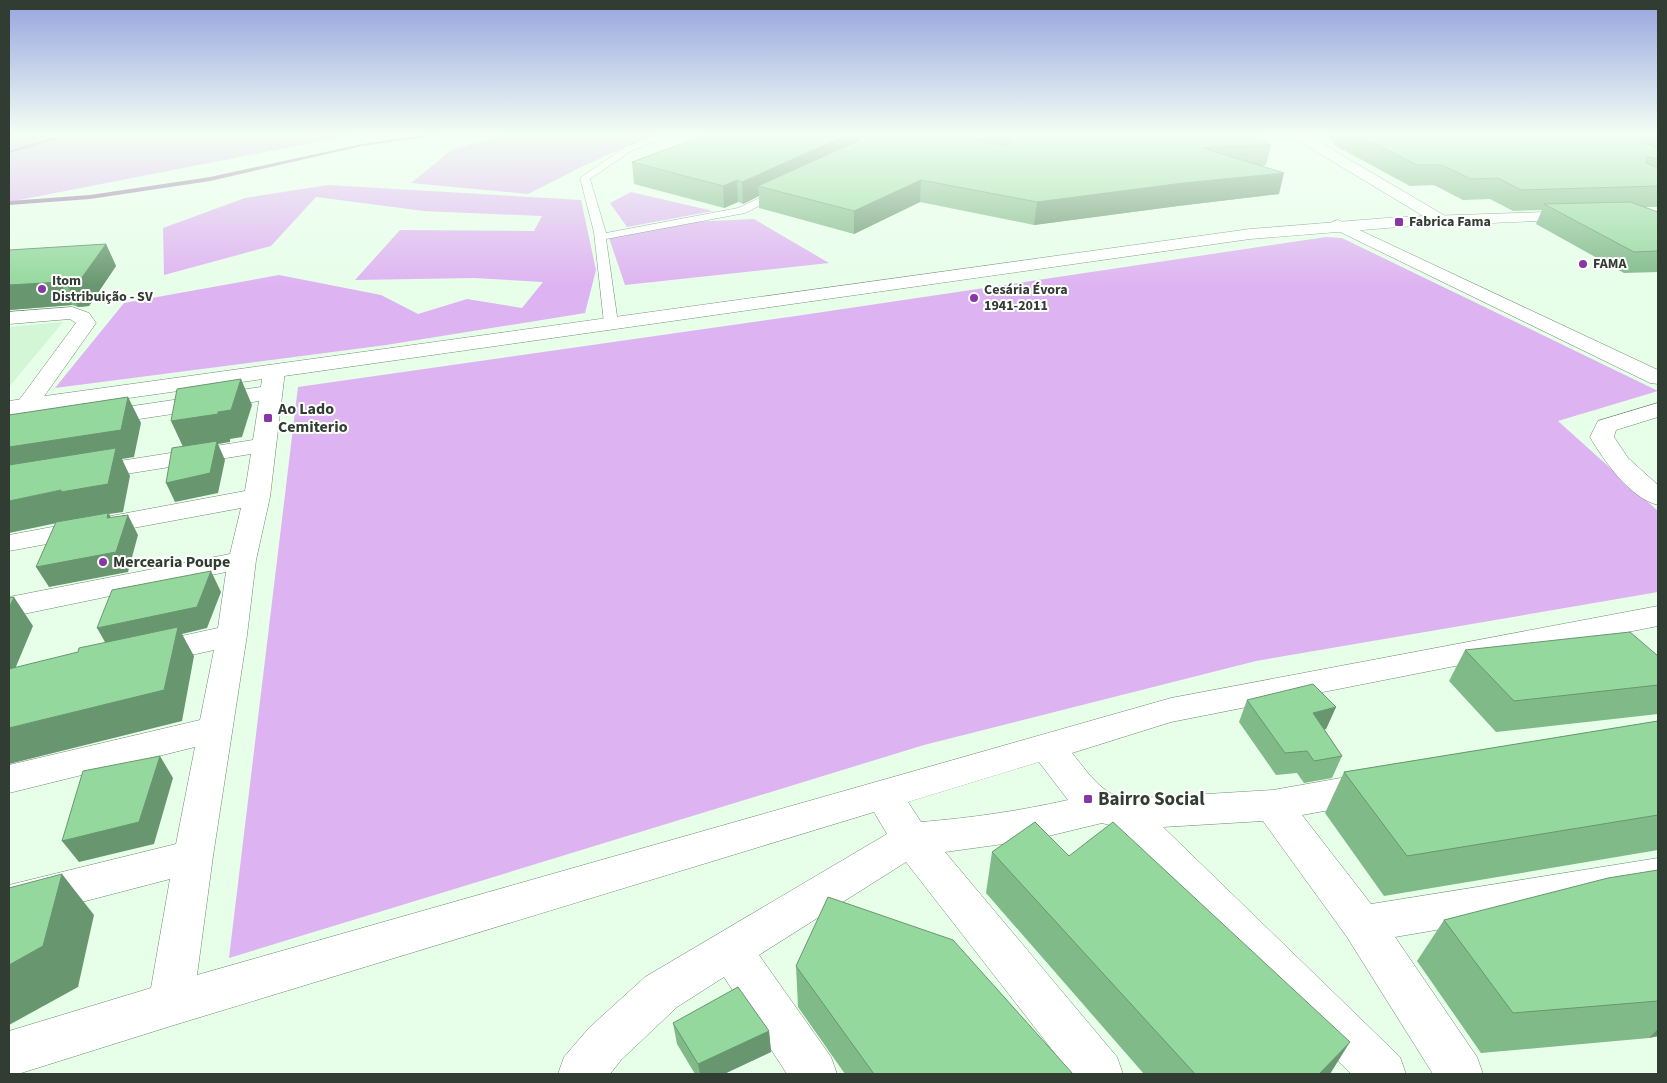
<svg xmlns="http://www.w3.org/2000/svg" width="1667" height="1083" font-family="'Source Sans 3',sans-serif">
	<rect width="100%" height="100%" fill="#e7fee9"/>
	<path fill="#d3f6d6" d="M63 322 9 387V327Z"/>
	<path fill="#deb3f1" d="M9 134H358L9 202Z
		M509 134H655L585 165 528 194 411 183 453 149Z
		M328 185 581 200 596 270 585 313 386 345 55 388 124 303 279 275 381 295 418 314 467 299 522 308 543 282 474 278 355 280 400 230 534 231 542 216 424 211 316 197 271 246 164 275 163 228 245 198Z
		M631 192 713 211 627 227 610 203Z
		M754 219 829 263 625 285 609 238 689 222Z
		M1326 237 1342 238 1658 391 1558 421 1658 511V592L1256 661 924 745 229 958 298 387 796 316Z"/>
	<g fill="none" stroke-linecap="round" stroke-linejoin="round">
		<path fill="#92759f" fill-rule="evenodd" d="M65 134H73L9 153V151Z
			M432 134H446L362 146 210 181 90 199 9 205V201L90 195 210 177 362 144Z"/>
		<defs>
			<path id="service" d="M660 134H673L631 151 590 179 606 233 738 208 777 190H785L786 192 745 213 606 239 618 323 616 326H606L604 323 594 232 580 178 625 147Z"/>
			<path id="minor" d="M1223 134H1306L1447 217 1449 220 1447 223H1435L1297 140 1218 141 1217 138Z
				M1338 220 1658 370V384L1650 383 1332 228 1330 225 1332 222Z
				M72 307 89 313 96 323 33 412 25 414 17 412 14 407 76 323 70 319 9 324V312Z
				M274 365 282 366 285 371 270 497 256 560 247 635 213 856 197 975 1171 698 1658 606V626L1171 722 1072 753C1088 772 1099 792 1125 799L1273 790 1369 773 1382 778 1387 788 1382 798 1369 803 1302 815 1371 904 1658 858V892L1395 937 1477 1057 1483 1074H1433L1347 937 1263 821 1163 827 1400 1057 1406 1074H1351L1113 826 1102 823 1032 840 945 852 1117 1057 1123 1074H1071L906 862 759 955 831 1057 837 1074H787L724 977 677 1007 621 1060 610 1074H558L564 1057 589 1028 645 977 887 834 874 812 171 1026 18 1074H9V1031L151 988 170 879 9 921V885L176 844 195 747 9 793V765L200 720 214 650 151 664 140 661 135 653 140 645 218 628 226 572 9 617V597L230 554 241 508 9 551V535L245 491 251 454 88 480 79 478 76 473 79 468 88 466 253 440 259 401 99 425 91 423 88 418 91 413 99 411 261 387 263 371 266 366ZM1039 762 1068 800C1019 811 971 818 921 822L908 802Z
				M1658 403V417L1616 430 1614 437 1628 458 1658 485V505C1630 498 1604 461 1590 437L1598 421Z"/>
			<path id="secondary" d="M1577 211 1583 213 1585 216 1583 219 1399 227 1250 239 9 415V401L1250 229 1399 217Z"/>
		</defs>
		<use href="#service" stroke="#6e8871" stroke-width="1"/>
		<use href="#minor" stroke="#6e8871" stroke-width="1"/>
		<use href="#secondary" stroke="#6e8871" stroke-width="1"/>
		<use href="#service" fill="#fff" fill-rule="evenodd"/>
		<use href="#minor" fill="#fff" fill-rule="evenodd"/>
		<use href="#secondary" fill="#fff" fill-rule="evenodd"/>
	</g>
	<path fill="#80ba88" d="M708 134H1257L1271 145 1266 165 1261 166 1279 194 1178 206 1034 225 920 202 854 234 759 208V196L743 204 738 202 724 208 634 184 632 162Z
		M1322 134H1658V207H1644L1658 212V272L1624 273 1536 224 1542 210 1513 211 1490 199 1463 200 1434 185 1410 186 1334 145 1335 142Z
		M106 244 116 266 89 306 78 307 72 305 9 310V250Z
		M1465 650 1658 656V714L1496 732 1449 681Z
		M1247 700 1336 707 1326 729H1324L1342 756 1332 778 1304 783 1297 773 1276 775 1239 722Z
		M1658 721V850L1384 896 1325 813 1344 772Z
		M992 852 1069 856 1330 1074H1144L986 893Z
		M1658 870V1036L1649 1038 1481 1053 1417 961 1444 920Z
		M796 966 1073 1074H845L798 1007Z
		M673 1023 769 1031 771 1052 724 1074H695L677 1044Z"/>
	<path fill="#68976f" d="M849 134H877L758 186 759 196 743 204 742 182Z
		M1284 173 1279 194 1178 206 1034 225 1037 202 1183 183Z
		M737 180 738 202 724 208 723 186Z
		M921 180 920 202 854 234V211Z
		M106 244 116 266 89 306 78 307 67 284Z
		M60 282 72 305 9 310V285Z
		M241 379 252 405 242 437 230 439V442L218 444 225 460 218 493 175 502 166 483 184 449 171 421 218 412Z
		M128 397 141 423 134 457 122 459 130 476 123 512 109 514 119 532 76 519 9 533V501L61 490 9 477V447Z
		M128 515 138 535 128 572 49 587 36 567Z
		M211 571 221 592 207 628 182 634 194 656 182 721 9 764V728L109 649 97 628Z
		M14 597 33 626 15 669 9 670V608Z
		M1336 707 1326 729 1304 735 1313 713Z
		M160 756 173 778 154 844 79 862 62 841Z
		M62 874 94 915 78 987 9 1025V965Z
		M1658 1029V1036L1649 1038Z
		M769 1031 771 1052 724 1074H700L698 1064Z
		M1350 1042 1330 1074H1319Z"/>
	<path fill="#95d89e" stroke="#68976f" d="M708 134H849L742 182 737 180 723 186 632 162Z
		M873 134H941L1007 146 1014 141 1007 137 992 134H1257L1271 145 1203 148 1284 173 1183 183 1037 202 921 180 854 211 758 186Z
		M1355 134H1622L1658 148V159L1647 157 1646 163 1658 168V186L1521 190 1498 178 1471 179 1442 165H1417Z
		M1630 202 1658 212V251L1634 252 1544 204Z
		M106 244 78 283 67 284 60 282 9 285V250Z
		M241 379 231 410 218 412V414L171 421 177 389Z
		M128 397 121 430 9 447V415Z
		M217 441 210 473 166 483 172 448Z
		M116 448 108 484 61 492V490L9 501V465Z
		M108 513 107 518 128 515 116 552 36 567 56 522Z
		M211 571 197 607 97 628 112 590Z
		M14 597 9 608V598Z
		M178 627 164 690 9 728V669L78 652 79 648Z
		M1630 632 1658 656V685L1514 701 1465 650Z
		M1313 684 1336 707 1313 713 1342 756 1314 761 1307 751 1285 753 1247 700Z
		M1658 721V815L1407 856 1344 772Z
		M160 756 139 822 62 841 83 771Z
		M1035 822 1069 856 1113 822 1350 1042 1319 1074H1195L992 852Z
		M1658 870V1001L1513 1013 1444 920 1608 878Z
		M62 874 43 946 9 965V888Z
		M828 897 953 940 1073 1074H874L796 966Z
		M738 987 769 1031 698 1064 673 1023Z"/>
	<linearGradient id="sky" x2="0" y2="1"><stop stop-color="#96a4de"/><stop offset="0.47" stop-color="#f4fff5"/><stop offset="1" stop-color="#f4fff5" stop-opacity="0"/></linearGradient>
	<rect width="1667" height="286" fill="url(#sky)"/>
	<g fill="#8837a7" stroke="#fff" stroke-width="2">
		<rect x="1394" y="217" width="10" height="10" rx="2.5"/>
		<circle cx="1583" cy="264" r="5"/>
		<circle cx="42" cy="289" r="5"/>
		<circle cx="974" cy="298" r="5"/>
		<rect x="263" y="413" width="10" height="10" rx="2.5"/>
		<circle cx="103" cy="562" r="5"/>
		<rect x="1083" y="794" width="10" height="10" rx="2.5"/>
	</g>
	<g text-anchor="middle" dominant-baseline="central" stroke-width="4" stroke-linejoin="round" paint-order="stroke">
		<g font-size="14" font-weight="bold" fill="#313c32" stroke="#fff" text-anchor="start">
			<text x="1409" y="222">Fabrica Fama</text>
			<text x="1593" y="264">FAMA</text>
			<text x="52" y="281">Itom<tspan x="52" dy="16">Distribuição - SV</tspan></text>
			<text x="984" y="290">Cesária Évora<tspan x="984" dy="16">1941-2011</tspan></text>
		</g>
		<g font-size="16" font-weight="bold" fill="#313c32" stroke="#fff" text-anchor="start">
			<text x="278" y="409">Ao Lado<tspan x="278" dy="18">Cemiterio</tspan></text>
			<text x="113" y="562">Mercearia Poupe</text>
		</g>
		<g font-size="19" font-weight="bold" fill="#313c32" stroke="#fff" text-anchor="start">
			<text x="1098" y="799">Bairro Social</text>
		</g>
	</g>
	<rect width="1667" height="1083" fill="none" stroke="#313c32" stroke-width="20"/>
</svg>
